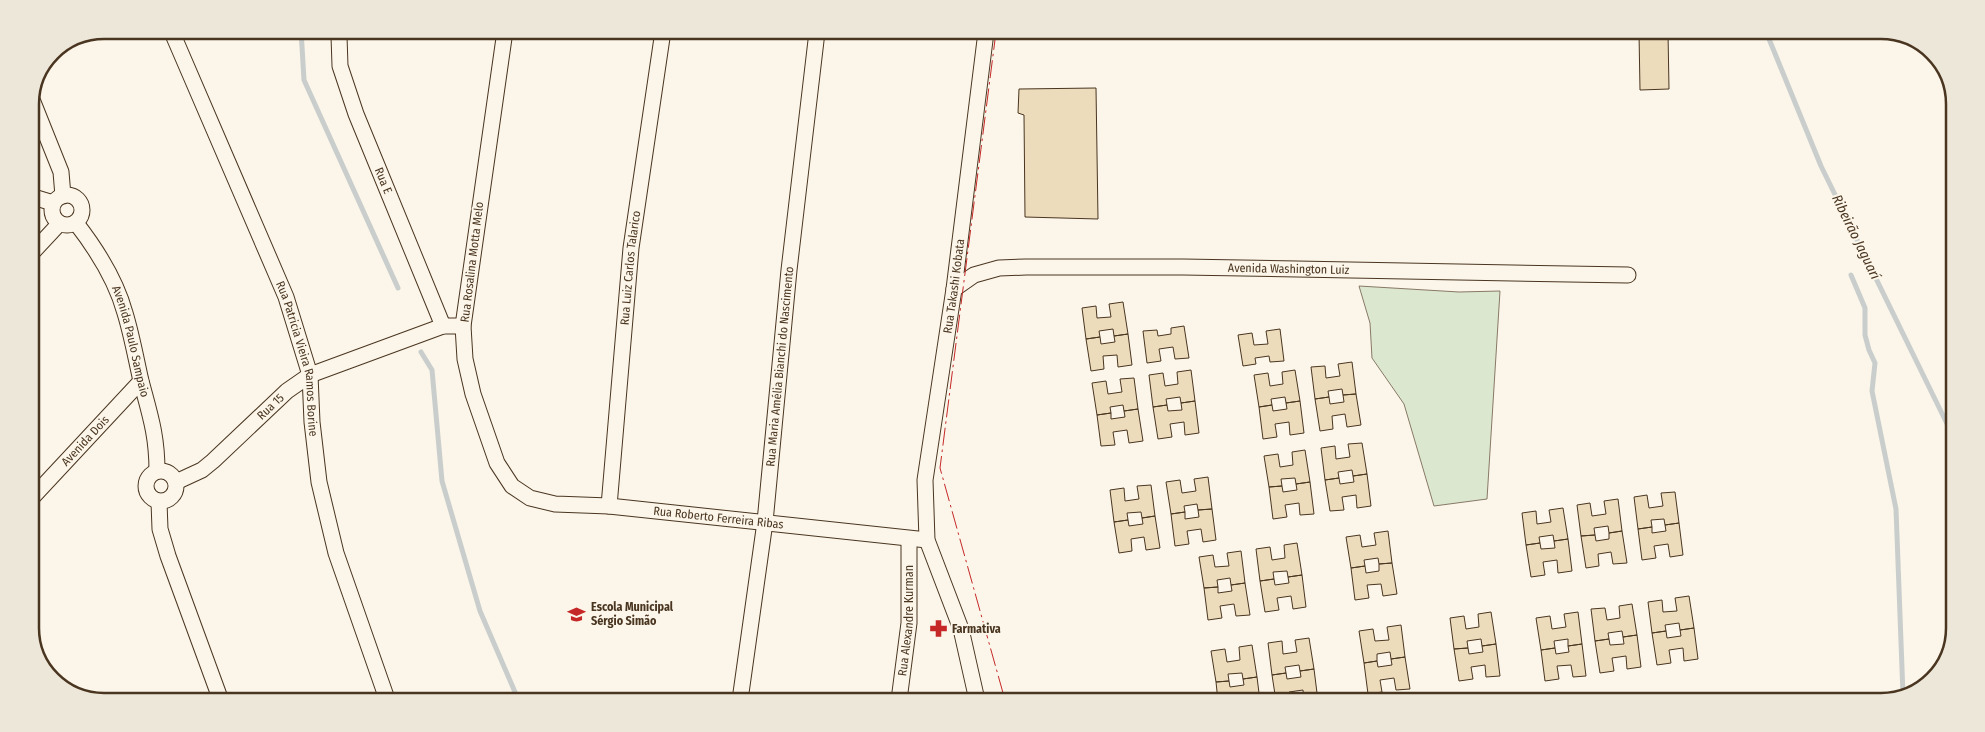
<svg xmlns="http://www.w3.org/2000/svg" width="1985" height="732" font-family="'Fira Sans Condensed',sans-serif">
	<rect width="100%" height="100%" fill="#fbf6e9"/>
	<path fill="#dce7d0" stroke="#887966" d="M1359 286 1459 292 1500 291 1487 499 1434 506 1404 404 1372 358 1370 323Z"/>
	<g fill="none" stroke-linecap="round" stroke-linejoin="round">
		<path stroke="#c9cecd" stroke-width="5" d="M301 30 304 80 398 288
			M1767 34 1821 166 1953 436
			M1851 275 1865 308V335L1869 350 1875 363 1872 391 1896 509 1903 695
			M421 352 432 370 442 481 480 611 518 699"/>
	</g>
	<path fill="#ecdcbc" stroke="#4a3520" d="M1639 33H1668L1669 89 1640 90Z
		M1096 88 1098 219 1025 217 1024 115 1018 113 1019 89Z
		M1123 302 1128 334 1114 336 1113 329 1099 331 1100 337 1086 339 1082 308 1096 306 1097 318 1111 317 1109 304Z
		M1184 326 1189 358 1175 359 1173 347 1159 349 1161 361 1147 363 1143 331 1157 330 1158 336 1171 334V328Z
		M1280 329 1284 361 1270 362 1269 356 1255 358 1256 364 1243 366 1238 335 1252 333 1254 345 1268 344 1266 331Z
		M1128 334 1132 365 1118 367 1117 355 1103 356 1104 369 1091 371 1086 339 1100 337 1101 344 1115 342 1114 336Z
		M1352 362 1356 394 1343 395 1342 389 1328 391 1329 397 1315 399 1311 367 1325 366 1326 378 1340 376 1338 364Z
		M1191 370 1195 401 1181 403 1180 397 1166 399 1167 405 1153 407 1149 375 1163 373 1165 386 1178 384 1177 372Z
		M1295 370 1300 401 1286 403 1285 397 1271 399 1272 405 1259 407 1254 375 1268 373 1270 386 1283 384 1282 372Z
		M1134 378 1138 409 1124 411 1123 405 1110 407 1111 413 1097 415 1092 383 1106 381 1108 394 1122 392 1120 379Z
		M1356 394 1361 425 1347 427 1345 414 1332 416 1333 429 1320 431 1315 399 1329 397 1330 404 1344 402 1343 395Z
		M1195 401 1199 433 1185 435 1184 422 1170 424 1172 437 1158 439 1153 407 1167 405 1168 411 1182 410 1181 403Z
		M1300 401 1304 433 1290 435 1289 422 1275 424 1277 437 1263 439 1259 407 1272 405 1273 411 1287 409 1286 403Z
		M1138 409 1143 441 1129 443 1127 430 1113 432 1115 445 1101 446 1097 415 1111 413V419L1125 417 1124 411Z
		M1362 443 1367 474 1353 476 1352 470 1338 472 1339 478 1325 480 1321 448 1335 446 1336 459 1350 457 1348 444Z
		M1305 450 1310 482 1296 484 1295 478 1281 479 1282 486 1269 487 1264 456 1278 454 1280 467 1293 465 1292 452Z
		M1367 474 1371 506 1357 508 1356 495 1342 497 1344 510 1330 511 1325 480 1339 478 1340 484 1354 482 1353 476Z
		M1208 477 1212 509 1198 510 1197 504 1184 506 1185 512 1171 514 1166 482 1180 480 1182 493 1196 491 1194 479Z
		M1310 482 1314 514 1300 515 1299 503 1285 505 1287 517 1273 519 1269 487 1282 486 1283 492 1297 490 1296 484Z
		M1151 485 1155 516 1142 518 1141 512 1127 513 1128 520 1114 522 1110 490 1124 488 1125 501 1139 499 1137 486Z
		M1675 492 1679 523 1665 525 1664 519 1651 520 1652 527 1638 529 1634 497 1647 495 1649 508 1663 506 1661 493Z
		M1618 499 1622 531 1609 533 1608 526 1594 528 1595 535 1581 536 1577 505 1590 503 1592 516 1606 514 1604 501Z
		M1563 508 1568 539 1554 541 1553 535 1539 537 1540 543 1526 545 1522 513 1536 511 1537 524 1551 522 1549 510Z
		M1212 509 1216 540 1203 542 1201 529 1187 531 1189 544 1175 546 1171 514 1185 512V519L1199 517 1198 510Z
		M1155 516 1160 548 1146 550 1144 537 1131 539 1132 551 1119 553 1114 522 1128 520 1129 526 1143 524 1142 518Z
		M1679 523 1683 555 1670 557 1668 544 1654 546 1656 558 1642 560 1638 529 1652 527V533L1666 531 1665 525Z
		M1388 531 1392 563 1379 564 1378 558 1364 560 1365 566 1351 568 1346 537 1360 535 1362 547 1376 545 1374 533Z
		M1622 531 1627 563 1613 564 1611 552 1598 554 1599 566 1586 568 1581 536 1595 535 1596 541 1609 539V533Z
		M1568 539 1572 571 1558 573 1557 560 1543 562 1545 575 1531 577 1526 545 1540 543 1541 549 1555 548 1554 541Z
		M1297 543 1302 575 1288 577 1287 571 1273 572 1274 579 1260 581 1256 549 1270 547 1272 560 1285 558 1284 545Z
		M1241 551 1245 583 1231 585 1230 578 1217 580 1218 587 1204 588 1199 557 1213 555 1215 567 1229 566 1227 553Z
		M1392 563 1397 594 1383 596 1381 584 1367 585 1369 598 1355 600 1351 568 1365 566 1366 573 1379 571V564Z
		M1302 575 1306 607 1293 609 1291 596 1277 598 1279 610 1265 612 1260 581 1274 579 1275 585 1289 583 1288 577Z
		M1245 583 1250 615 1236 616 1234 604 1220 606 1222 618 1208 620 1204 588 1218 587V593L1232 591 1231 585Z
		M1689 596 1694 628 1680 630 1679 623 1665 625 1666 631 1652 633 1648 602 1662 600 1663 612 1677 611 1675 598Z
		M1632 604 1637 635 1623 637 1622 631 1608 633 1609 639 1595 641 1591 609 1605 608 1607 620 1620 618 1619 606Z
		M1491 612 1496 644 1482 646 1481 639 1467 641 1468 648 1454 649 1450 618 1464 616 1466 629 1479 627 1478 614Z
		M1578 612 1582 644 1568 646V639L1554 641 1555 648 1541 650 1536 618 1550 616 1552 629 1566 627 1564 614Z
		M1401 625 1405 657 1391 659 1390 652 1377 654V661L1364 663 1359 631 1373 629 1375 641 1389 640 1387 627Z
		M1694 628 1698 659 1684 661 1683 648 1669 650 1671 663 1657 665 1652 633 1666 631 1667 638 1681 636 1680 630Z
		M1637 635 1641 667 1627 669 1626 656 1612 658 1614 671 1600 673 1595 641 1609 639 1610 645 1624 644 1623 637Z
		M1309 638 1314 669 1300 671 1299 665 1285 667 1286 673 1272 675 1268 643 1282 641 1283 654 1297 652 1295 640Z
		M1496 644 1500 676 1486 677 1485 665 1471 667 1473 679 1459 681 1454 649 1468 648 1469 654 1483 652 1482 646Z
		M1582 644 1586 676 1573 677 1571 665 1557 666 1559 679 1545 681 1541 650 1555 648 1556 654 1569 652 1568 646Z
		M1252 645 1257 677 1243 679 1242 673 1228 674 1229 681 1216 682 1211 651 1225 649 1227 662 1240 660 1239 647Z
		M1405 657 1410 689 1396 690 1394 678 1380 680 1382 692 1368 694 1364 663 1377 661 1378 667 1392 665 1391 659Z
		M1314 669 1318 701H1304L1303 690 1289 692 1290 701H1276L1272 675 1286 673 1287 679 1301 677 1300 671Z
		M1257 677 1260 701H1246V698L1218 701 1216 682 1229 681 1230 687 1244 685 1243 679Z"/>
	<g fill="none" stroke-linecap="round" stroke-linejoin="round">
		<defs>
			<g id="street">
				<path id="s1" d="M171 30 286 297 310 375 312 422 319 482 336 553 387 699"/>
				<path id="s2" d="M341 31 339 36 340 66 356 114 443 326"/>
				<path id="s3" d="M505 31 463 326 465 359 473 394 497 463 512 486 530 498 555 504 609 506 927 540"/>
				<path d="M31 97 61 172 63 196"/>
				<circle cx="67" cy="210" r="15"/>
				<path d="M30 196 53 203"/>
				<path id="s4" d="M76 223C97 250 116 280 125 313 132 336 136 359 141 381 150 415 157 435 157 471"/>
				<path d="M30 255 59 224"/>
				<path id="s5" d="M954 289 974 275 999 268 1026 267H1183L1628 275"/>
				<circle cx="161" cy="486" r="15"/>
				<path id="s6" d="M176 482 202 470 213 461 287 391 310 375 443 326H463"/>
				<path id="s7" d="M30 500 141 381"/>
				<path d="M159 502 160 529 168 556 220 698"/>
				<path id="s8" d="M609 506 631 248 663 31"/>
				<path id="s9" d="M740 700 765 522 789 270 817 32"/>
				<path id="s10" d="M899 700 909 623V540"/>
				<path id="s11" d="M977 700 961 629 927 540 925 480 954 289 986 32"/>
			</g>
		</defs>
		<use href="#street" stroke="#4a3520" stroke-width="17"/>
		<use href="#street" stroke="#fbf6e9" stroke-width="15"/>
		<path stroke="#c62828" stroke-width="1" stroke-dasharray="18 4 2.5 4" stroke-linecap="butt" d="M996 32 940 468 1005 700"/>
	</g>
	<defs>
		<symbol id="school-bare" viewBox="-9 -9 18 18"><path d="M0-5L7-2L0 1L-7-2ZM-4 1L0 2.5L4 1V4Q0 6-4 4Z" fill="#c62828" stroke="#fbf6e9" stroke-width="2.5" paint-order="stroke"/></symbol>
		<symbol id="pharmacy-bare" viewBox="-9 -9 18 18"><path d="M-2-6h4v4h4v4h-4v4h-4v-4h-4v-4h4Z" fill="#c62828" stroke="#fbf6e9" stroke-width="2.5" paint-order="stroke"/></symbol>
	</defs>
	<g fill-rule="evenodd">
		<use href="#school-bare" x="564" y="602" width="25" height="25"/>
		<use href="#pharmacy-bare" x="926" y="616" width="25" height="25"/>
	</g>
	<g text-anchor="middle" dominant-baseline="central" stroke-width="4" stroke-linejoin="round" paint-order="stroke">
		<g font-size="12" fill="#4a3520" stroke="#fbf6e9">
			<text stroke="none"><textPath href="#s2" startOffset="158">Rua E</textPath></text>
			<text transform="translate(472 262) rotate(-83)">Rua Rosalina Motta Melo</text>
			<text stroke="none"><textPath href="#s8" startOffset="239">Rua Luiz Carlos Talarico</textPath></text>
			<text stroke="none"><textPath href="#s5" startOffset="340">Avenida Washington Luiz</textPath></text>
			<text stroke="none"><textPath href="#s11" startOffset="424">Rua Takashi Kobata</textPath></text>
			<text stroke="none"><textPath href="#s4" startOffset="132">Avenida Paulo Sampaio</textPath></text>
			<text stroke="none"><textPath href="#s1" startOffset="354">Rua Patricia Vieira Ramos Borine</textPath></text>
			<text stroke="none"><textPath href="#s9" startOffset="336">Rua Maria Amélia Bianchi do Nascimento</textPath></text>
			<text stroke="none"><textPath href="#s6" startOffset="122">Rua 15</textPath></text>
			<text stroke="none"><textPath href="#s7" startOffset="81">Avenida Dois</textPath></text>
			<text stroke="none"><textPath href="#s3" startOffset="679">Rua Roberto Ferreira Ribas</textPath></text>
			<text stroke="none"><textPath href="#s10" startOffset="80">Rua Alexandre Kurman</textPath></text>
		</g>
		<g font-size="12" font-weight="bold" fill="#4a3520" stroke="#fbf6e9" text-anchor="start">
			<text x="591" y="607">Escola Municipal<tspan x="591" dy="14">Sérgio Simão</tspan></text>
			<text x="952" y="629">Farmativa</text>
		</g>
		<g font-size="14" font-style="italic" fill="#4a3520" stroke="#fbf6e9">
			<text transform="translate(1856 237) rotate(64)">Ribeirão Jaguarí</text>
		</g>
	</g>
	<path d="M0 0H1985V732H0ZM104 39H1881A65 65 0 0 1 1946 104V628A65 65 0 0 1 1881 693H104A65 65 0 0 1 39 628V104A65 65 0 0 1 104 39Z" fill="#ede7d9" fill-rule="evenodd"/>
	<path fill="none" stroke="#4a3520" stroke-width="2.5" d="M104 39H1881A65 65 0 0 1 1946 104V628A65 65 0 0 1 1881 693H104A65 65 0 0 1 39 628V104A65 65 0 0 1 104 39Z"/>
</svg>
